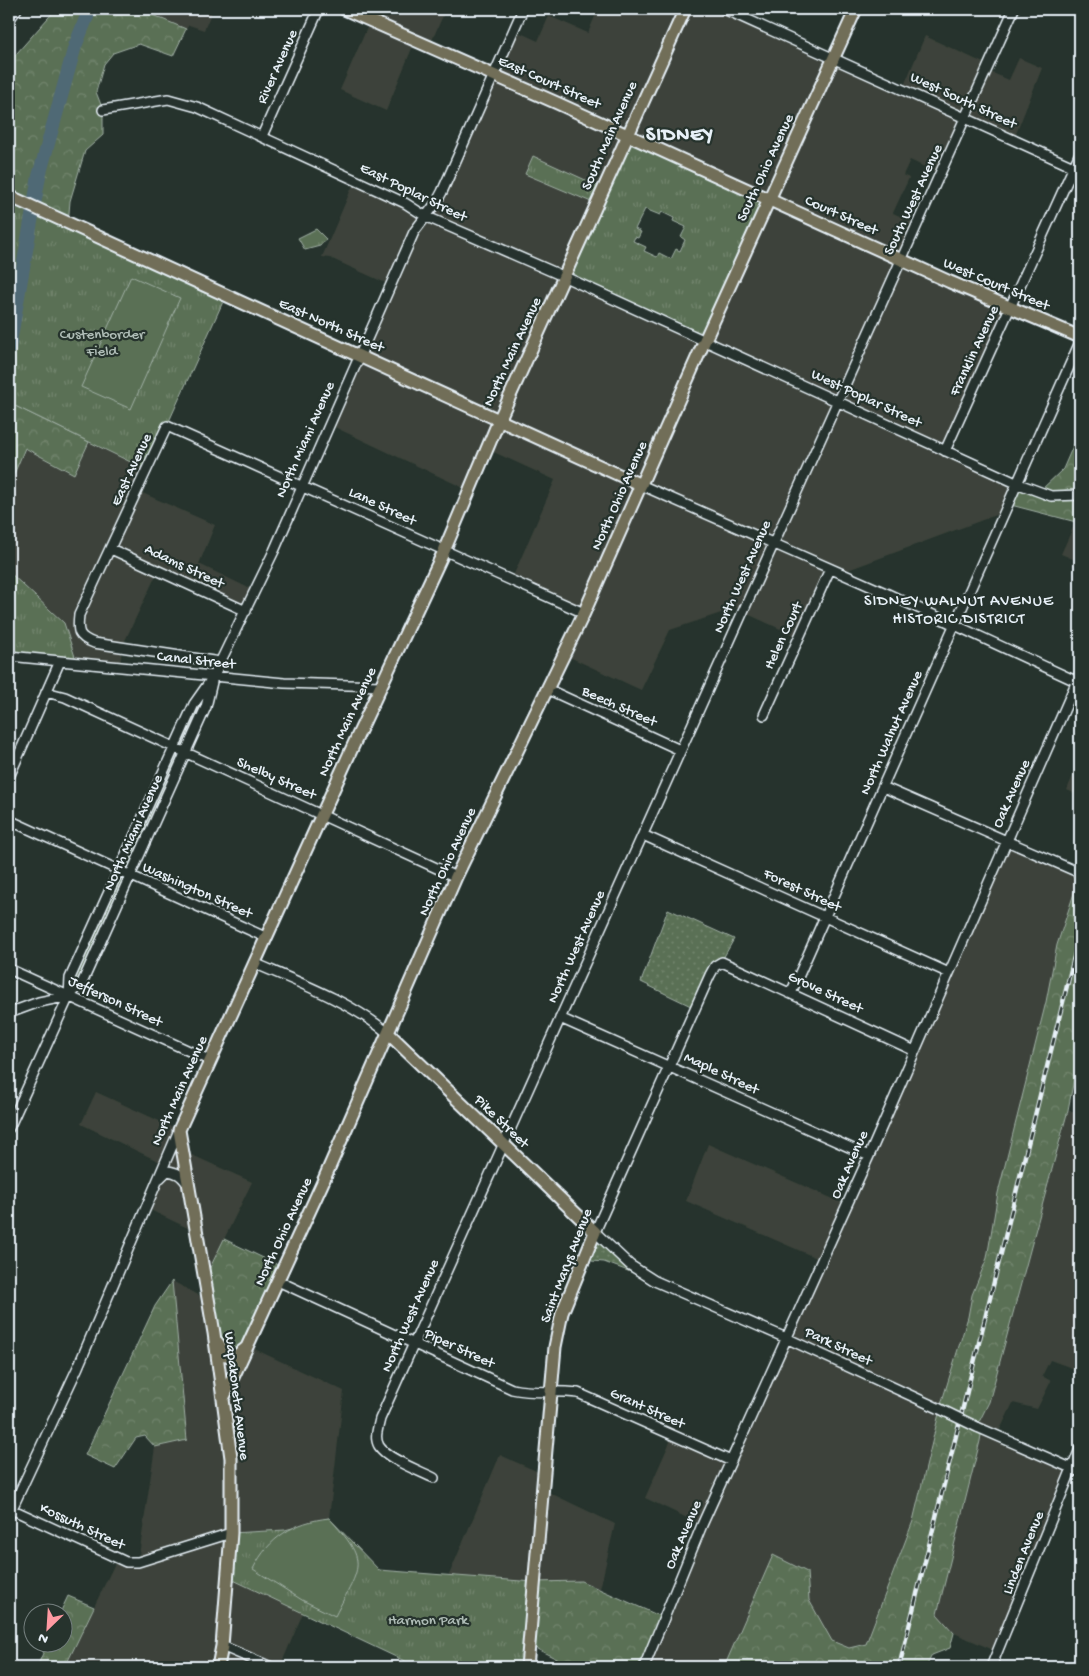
<svg xmlns="http://www.w3.org/2000/svg" width="1089" height="1676" font-family="'Gochi Hand',sans-serif">
	<defs>
		<pattern id="grass-dots" width="8" height="8" patternUnits="userSpaceOnUse" patternTransform="scale(1.25)"><rect width="8" height="8" fill="#5a7055"/><path d="M2 2h.1M6 6h.1" fill="none" stroke="#72856e" stroke-width="1.8" stroke-linecap="round"/></pattern>
		<pattern id="forest-crowns" width="20" height="18" patternUnits="userSpaceOnUse" patternTransform="scale(1.25)"><rect width="20" height="18" fill="#5a7055"/><path d="M2 6a3 3 0 1 1 6 0M12 15a3 3 0 1 1 6 0" fill="none" stroke="#72856e"/></pattern>
		<pattern id="park-tufts" width="24" height="20" patternUnits="userSpaceOnUse" patternTransform="scale(1.25)"><rect width="24" height="20" fill="#5a7055"/><path d="M3 7l-1-3M5 7V3M7 7l1-3M15 17l-1-3M17 17v-4M19 17l1-3" fill="none" stroke="#72856e"/></pattern>
	</defs>
	<rect width="100%" height="100%" fill="#26332d"/>
	<filter id="ink" filterUnits="userSpaceOnUse"><feTurbulence type="fractalNoise" baseFrequency=".02" numOctaves="2"/><feDisplacementMap in="SourceGraphic" scale="10" xChannelSelector="R" yChannelSelector="G"/><feConvolveMatrix kernelMatrix="1 2 1 2 8 2 1 2 1" color-interpolation-filters="sRGB"/></filter>
	<g filter="url(#ink)">
		<path fill="#3c433a" fill-rule="evenodd" d="M138 9H213L204 30 189 25 186 29Z
			M359 9H446L429 47 415 41 386 111 340 90 370 21 356 14Z
			M598 9H724L903 88 925 36 990 66 988 71 1009 80 1019 58 1042 68 1014 139 967 118 941 175 910 160 903 175 909 178 893 213 918 224 902 259 1010 308 945 451 1016 483 1004 512 840 573 830 569 798 637 743 612 745 605 670 630 641 690 565 655 584 613 511 581 555 480 487 449 468 490 328 424 390 285 330 258 322 257 355 180 425 216 436 203 514 30 538 41 549 16 588 33ZM533 156 603 188 768 200 705 340 596 204 526 174Z
			M89 442 147 470 138 491 215 525 199 564 255 591 246 611 158 571 122 647 120 667 77 663 64 623 9 572V486L25 448 74 473Z
			M1076 521 1080 523V562L1061 554Z
			M1080 758V796L1067 790Z
			M1007 841 1080 872V885L1077 884 1057 945 1046 1002 998 1193 987 1258 972 1295 968 1317 942 1401 913 1521 866 1644 849 1648 832 1641 809 1600 807 1572 726 1665 730 1667H644L702 1525 645 1498 673 1435 731 1461 821 1260 686 1201 708 1144 847 1205Z
			M96 1092 179 1130 183 1151 252 1182 204 1280 196 1232 146 1208 164 1164 81 1124Z
			M1068 1110 1080 1115V1371L1050 1360 1042 1376 1051 1381 1037 1409 1013 1403 997 1436 1072 1468 998 1652 954 1633 937 1614 980 1441 982 1429 977 1427 989 1402Z
			M172 1281 208 1300 248 1346 344 1391 329 1518 285 1530 231 1533 228 1577 303 1613 280 1667H65L117 1559 138 1562 155 1447 187 1440Z
			M500 1455 543 1474 542 1489 615 1524 600 1589 581 1581 534 1582 449 1575Z"/>
		<path fill="url(#grass-dots)" stroke="#a1b0a6" d="M213 677 206 707 82 983 69 996 70 978 173 748Z
			M668 909 734 939 695 1008 641 982Z
			M595 1232 655 1281 604 1262 591 1261 580 1268Z"/>
		<path fill="url(#forest-crowns)" stroke="#a1b0a6" d="M56 9H138L186 29 173 56 139 44 113 53 104 64 96 92 103 110V135L85 151 70 201 68 225 9 196V62Z
			M9 403 89 442 74 474 25 448 9 486Z
			M1080 430V523L1007 504 1016 483 1039 492 1063 469Z
			M1077 884 1080 885V1048L1068 1110 989 1402 977 1426 982 1429 980 1441 937 1614 954 1633 950 1648 932 1655 926 1667H730L725 1665 773 1555 807 1572 809 1600 832 1641 849 1648 866 1644 913 1521 942 1401 968 1317 972 1295 987 1258 998 1193 1046 1002 1057 945Z
			M224 1239 284 1268 241 1353 222 1352 204 1280Z
			M172 1281 187 1440 155 1447 145 1436 136 1438 115 1469 85 1455 155 1306Z
			M581 1581 664 1618 644 1667H573L529 1645 534 1582Z
			M68 1596 94 1607 65 1667H37L47 1644H62V1614L60 1613Z"/>
		<path fill="url(#park-tufts)" stroke="#a1b0a6" fill-rule="evenodd" d="M627 135 768 200 705 340 565 277 596 204 525 174 533 156 603 188ZM645 209 660 215 662 212 674 218 673 221 686 227 681 237 685 240 680 251 676 249 671 259 659 253 657 257 644 251 646 247 633 241 635 237 638 238 641 232 635 229Z
			M9 196 226 295 147 470 9 403Z
			M316 229 326 239 320 246 305 250 298 238Z
			M9 572 64 623 77 663 9 656Z
			M329 1518 379 1570 534 1582 527 1667H417L227 1577 231 1533 285 1530Z"/>
		<path fill="#5a7055" stroke="#a1b0a6" d="M131 276 180 298 131 409 81 387Z
			M329 1518C370 1563 361 1565 335 1616L302 1600 253 1569C269 1537 294 1522 329 1518Z"/>
		<g fill="none" stroke-linecap="round" stroke-linejoin="round">
			<path stroke="#506975" stroke-width="14" d="M9 348 39 176 75 46 90 9"/>
			<defs>
				<path id="minor" d="M724 9 1080 170
					M9 20 17 9
					M103 110 168 99 197 107 405 203 425 216 565 277 1016 483 1051 496 1080 495
					M262 136 319 9
					M945 451 1080 153
					M641 485 888 594 1080 683
					M111 549 246 611
					M9 656 284 683 381 686
					M220 662 94 643C78 637 77 632 79 615L167 426 584 613
					M547 689 680 750
					M46 692 65 697 456 877
					M764 715 830 569
					M9 777 60 661
					M883 787 1080 873
					M9 820 265 937
					M643 835 949 973
					M254 963C300 983 349 1001 388 1033
					M9 969 209 1060
					M791 993 1080 342
					M69 996 70 978 194 704 213 677 274 551 414 232 436 203 442 192 523 9
					M9 1013 39 1002 69 996
					M560 1018 869 1156
					M915 1051 722 962 715 966 710 975 595 1232 630 1265 655 1281 786 1338 940 1409
					M9 1128 69 996 82 983 206 707 212 682
					M160 1178 167 1171C177 1172 181 1175 187 1183
					M278 1281 512 1389C534 1394 556 1390 578 1393L731 1461
					M977 1427 1080 1472
					M434 1478C420 1471 387 1459 379 1446 374 1438 378 1428 380 1419L1014 9
					M9 1508 126 1562H138L231 1533
					M9 1515 78 1367 179 1130
					M222 1646 271 1667
					M644 1667 702 1525 869 1156 1080 674
					M991 1667 1080 1449"/>
				<path id="major" d="M344 9 557 103 950 282 1080 337
					M9 196 641 485
					M388 1033 595 1232 562 1313 555 1347 527 1667
					M217 1342 226 1355 236 1356 246 1348
					M223 1399 322 1184 456 877 584 613 705 340 856 9
					M218 1667 222 1646 231 1533V1458L214 1333 179 1130 358 735 444 551 500 418 685 9"/>
			</defs>
			<use href="#minor" stroke="#e8f1f8" stroke-width="12"/>
			<use href="#major" stroke="#e8f1f8" stroke-width="15"/>
			<use href="#minor" stroke="#26332d" stroke-width="9"/>
			<use href="#major" stroke="#716e59" stroke-width="11"/>
			<defs>
				<path id="rail" d="M899 1667 1080 933"/>
			</defs>
			<use href="#rail" stroke="#e8f1f8" stroke-width="4.5"/>
			<use href="#rail" stroke="#26332d" stroke-width="2.5" stroke-dasharray="8" stroke-linecap="butt"/>
			<defs>
				<path id="minor-bridge" d="M940 1409 977 1427"/>
			</defs>
			<use href="#minor-bridge" stroke="#e8f1f8" stroke-width="12" stroke-linecap="butt"/>
			<use href="#minor-bridge" stroke="#26332d" stroke-width="9"/>
		</g>
	</g>
	<g text-anchor="middle" dominant-baseline="central" stroke-width="4.5" stroke-linejoin="round" paint-order="stroke">
		<g font-size="15" fill="#e8f1f8" stroke="#26332d">
			<text transform="translate(278 67) rotate(-66)">River Avenue</text>
			<text transform="translate(549 83) rotate(24)">East Court Street</text>
			<text transform="translate(963 101) rotate(25)">West South Street</text>
			<text transform="translate(610 136) rotate(-66)">South Main Avenue</text>
			<text transform="translate(766 168) rotate(-65)">South Ohio Avenue</text>
			<text transform="translate(413 193) rotate(26)">East Poplar Street</text>
			<text transform="translate(914 200) rotate(-65)">South West Avenue</text>
			<text transform="translate(841 216) rotate(24)">Court Street</text>
			<text transform="translate(996 285) rotate(23)">West Court Street</text>
			<text transform="translate(331 326) rotate(24)">East North Street</text>
			<text transform="translate(975 351) rotate(-65)">Franklin Avenue</text>
			<text transform="translate(513 352) rotate(-65)">North Main Avenue</text>
			<text transform="translate(866 399) rotate(25)">West Poplar Street</text>
			<text transform="translate(306 440) rotate(-66)">North Miami Avenue</text>
			<text transform="translate(132 470) rotate(-65)">East Avenue</text>
			<text transform="translate(620 496) rotate(-66)">North Ohio Avenue</text>
			<text transform="translate(382 507) rotate(25)">Lane Street</text>
			<text transform="translate(184 567) rotate(25)">Adams Street</text>
			<text transform="translate(743 577) rotate(-66)">North West Avenue</text>
			<text transform="translate(784 636) rotate(-65)">Helen Court</text>
			<text transform="translate(196 661) rotate(6)">Canal Street</text>
			<text transform="translate(619 707) rotate(24)">Beech Street</text>
			<text transform="translate(348 722) rotate(-65)">North Main Avenue</text>
			<text transform="translate(892 733) rotate(-66)">North Walnut Avenue</text>
			<text transform="translate(276 779) rotate(24)">Shelby Street</text>
			<text transform="translate(1012 794) rotate(-66)">Oak Avenue</text>
			<text transform="translate(134 833) rotate(-66)">North Miami Avenue</text>
			<text transform="translate(448 862) rotate(-65)">North Ohio Avenue</text>
			<text transform="translate(197 891) rotate(24)">Washington Street</text>
			<text transform="translate(802 891) rotate(25)">Forest Street</text>
			<text transform="translate(577 947) rotate(-66)">North West Avenue</text>
			<text transform="translate(825 993) rotate(25)">Grove Street</text>
			<text transform="translate(115 1002) rotate(25)">Jefferson Street</text>
			<text transform="translate(721 1074) rotate(25)">Maple Street</text>
			<text transform="translate(180 1091) rotate(-66)">North Main Avenue</text>
			<text transform="translate(501 1122) rotate(44)">Pike Street</text>
			<text transform="translate(850 1165) rotate(-66)">Oak Avenue</text>
			<text transform="translate(284 1232) rotate(-65)">North Ohio Avenue</text>
			<text transform="translate(567 1266) rotate(-69)">Saint Marys Avenue</text>
			<text transform="translate(411 1316) rotate(-66)">North West Avenue</text>
			<text transform="translate(838 1347) rotate(25)">Park Street</text>
			<text transform="translate(459 1349) rotate(25)">Piper Street</text>
			<text transform="translate(236 1396) rotate(83)">Wapakoneta Avenue</text>
			<text transform="translate(647 1409) rotate(24)">Grant Street</text>
			<text transform="translate(82 1527) rotate(25)">Kossuth Street</text>
			<text transform="translate(684 1535) rotate(-67)">Oak Avenue</text>
			<text transform="translate(1024 1553) rotate(-68)">Linden Avenue</text>
		</g>
		<g font-size="15" fill="#afbdb7" stroke="#26332d">
			<text x="102" y="335">Custenborder<tspan x="102" dy="17">Field</tspan></text>
			<text x="428" y="1621">Harmon Park</text>
		</g>
		<g font-size="16" letter-spacing="1" fill="#e8f1f8" stroke="#26332d">
			<text x="959" y="602">SIDNEY WALNUT AVENUE<tspan x="959" dy="18">HISTORIC DISTRICT</tspan></text>
		</g>
		<g font-size="20" font-weight="bold" letter-spacing="1" fill="#e8f1f8" stroke="#26332d">
			<text x="680" y="136">SIDNEY</text>
		</g>
	</g>
	<rect width="1089" height="1676" fill="none" stroke="#26332d" stroke-width="30"/>
	<rect x="15" y="15" width="1059" height="1646" fill="none" stroke="#e8f1f8" stroke-width="2" filter="url(#ink)"/>
	<g transform="translate(48 1628) rotate(205)"><circle r="24" fill="#26332d" stroke="#747f7e"/>
	<path d="M0-4L9 19L0 12L-9 19Z" fill="#ff9aa2"/>
	<text y="-8" font-size="14" font-weight="bold" text-anchor="middle" fill="#e8f1f8">N</text>
	</g>
</svg>
